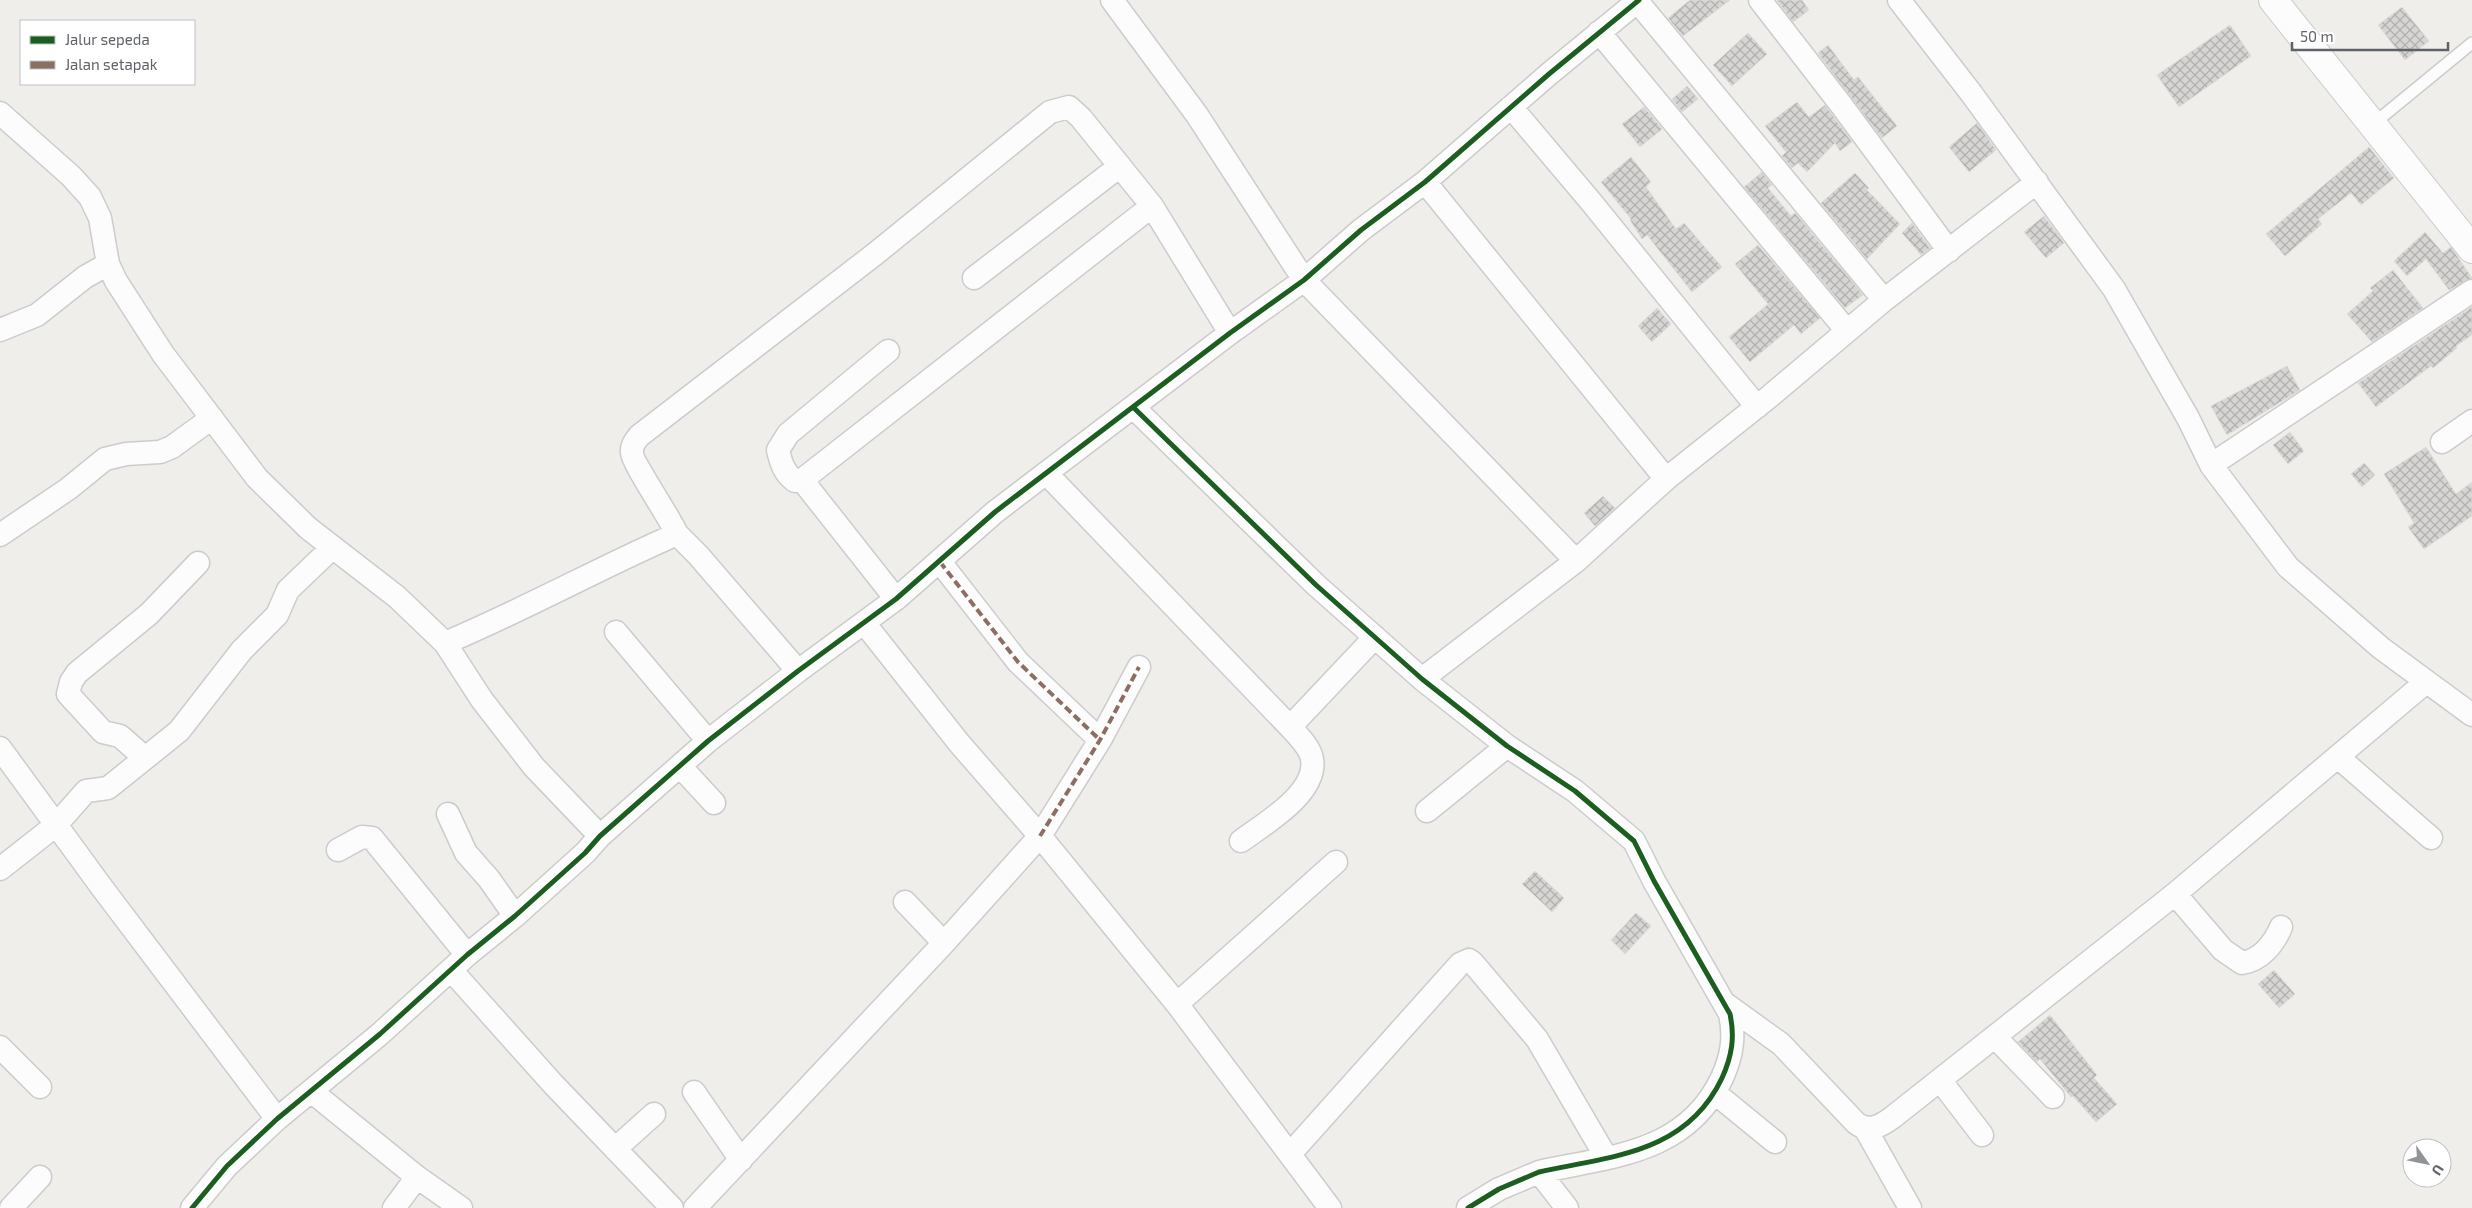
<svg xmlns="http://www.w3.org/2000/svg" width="2472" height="1208" font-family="'Exo 2',sans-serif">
	<defs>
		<pattern id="building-cross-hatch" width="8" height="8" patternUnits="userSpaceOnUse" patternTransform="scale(1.25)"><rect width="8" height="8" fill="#d6d5d3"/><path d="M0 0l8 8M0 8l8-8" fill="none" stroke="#b1b0af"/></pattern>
	</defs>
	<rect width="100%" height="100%" fill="#efeeea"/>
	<path fill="url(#building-cross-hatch)" stroke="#deddd9" d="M1690 0H1730L1683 36 1668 18Z
		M1777 0H1802L1809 10 1793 22Z
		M2402 7 2429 41 2405 60 2378 25Z
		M2230 25 2251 56 2179 107 2157 75Z
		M1748 33 1767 54 1732 86 1713 65Z
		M1828 45 1854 80 1858 77 1897 126 1882 138 1818 53Z
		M1687 86 1698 99 1682 112 1672 99Z
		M1797 102 1809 117 1825 105 1852 142 1840 151 1835 143 1807 172 1798 163 1792 168 1782 156 1786 152 1765 126Z
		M1644 107 1662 129 1640 147 1622 124Z
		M1977 123 1996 150 1969 172 1949 147Z
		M2369 147 2394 178 2361 205 2351 193 2318 219 2322 224 2285 256 2266 234Z
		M1631 157 1651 182 1646 187 1676 229 1684 223 1722 267 1692 292 1647 235 1642 239 1630 220 1631 219 1601 182Z
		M1762 172 1772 185 1768 188 1791 216 1795 213 1863 295 1845 308 1744 187Z
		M1855 173 1869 188 1867 190 1900 224 1867 259 1821 203Z
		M2044 216 2064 243 2046 258 2024 232Z
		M1912 223 1930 248 1921 255 1902 233Z
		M2425 232 2443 253 2451 247 2472 278 2449 290 2426 259 2407 276 2394 261Z
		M1758 245 1820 318 1801 334 1794 325 1750 362 1729 337 1768 304 1735 264Z
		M2393 270 2423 308 2372 342 2347 314 2373 291 2370 288Z
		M2472 307V335L2456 346 2457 348 2433 368 2431 366 2376 407 2358 383Z
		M1657 308 1671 324 1652 342 1638 326Z
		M2287 366 2300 390 2227 435 2211 406Z
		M2290 432 2304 451 2288 464 2273 445Z
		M2426 447 2456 494 2472 482V516L2424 549 2408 527 2414 523 2384 474Z
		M2364 463 2375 475 2362 487 2351 474Z
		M1603 496 1615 508 1595 526 1584 513Z
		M1535 871 1564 898 1552 912 1522 884Z
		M1636 913 1651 926 1625 954 1611 940Z
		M2274 970 2295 994 2279 1008 2258 984Z
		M2050 1015 2097 1075 2094 1078 2117 1104 2096 1122 2073 1096 2071 1097 2040 1059 2037 1062 2018 1042Z"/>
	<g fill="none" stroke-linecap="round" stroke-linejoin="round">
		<defs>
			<path id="lane" d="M2372 125 2472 43"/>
			<path id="street" d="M1112 0 1197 115 1304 280 1576 561
				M1760 0 1842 106 1949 251
				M1899 0 1971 93 2114 289 2188 418 2211 465 2288 567 2381 648 2472 715
				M1637 1 1884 300
				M1599 32 1847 331
				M1511 107 1592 203 1757 407
				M0 113 71 176 90 197 100 218 108 264 116 281 163 354 257 478 308 528 397 597 445 643C524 610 599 568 677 534L698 555 798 671
				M1425 182 1666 479
				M974 278 1120 166
				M0 330 37 315 85 277 108 264
				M888 351 788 434 778 450C781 463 784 473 795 481L802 480 1152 206
				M1134 408 1316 585 1422 679 1507 746 1575 791 1634 841 1654 881 1730 1014C1735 1037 1732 1056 1722 1078 1686 1154 1611 1156 1539 1172L1499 1189 1468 1208
				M2442 442 2472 421
				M2211 465 2472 291
				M1046 473 1290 727C1298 736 1310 747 1312 759 1318 793 1264 824 1241 841
				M802 480 896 599
				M677 534C670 518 632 462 632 453 631 446 635 441 639 436L875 254 1050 112 1069 107 1081 118 1152 206 1230 333
				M0 535 68 489 105 459 126 454 160 452 172 447 212 418
				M940 562 1018 662 1100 740
				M865 624 959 743 1040 836 1177 1004 1330 1208
				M616 632 708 741
				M445 643 482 700 534 767 600 836
				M1422 679 1576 561 1666 479 1769 397 1884 300 2037 182
				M1290 727 1375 637
				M0 748 103 889 277 1119
				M145 758 120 736 103 732 68 694 71 682 77 673 149 614 198 563
				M2339 758 2431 838
				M680 766 714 803
				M1427 811 1507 746
				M448 814 466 853 489 879 515 916
				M338 850 362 837 372 838 467 955
				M0 869 56 825 86 791 108 788 179 731 242 650 277 615 288 590 333 547
				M2175 894 2223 950 2242 963C2261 960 2274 944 2281 927
				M905 902 944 943
				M451 970 553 1084 672 1208
				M1724 1003 1781 1044 1856 1123C1869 1133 1881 1126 1893 1117L2175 894 2426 682
				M1177 1004 1336 862
				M1995 1037 2053 1097
				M0 1047 40 1087
				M1940 1080 1982 1135
				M311 1091 417 1177 461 1208
				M694 1092 741 1160
				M1715 1093 1775 1142
				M1865 1128 1910 1208
				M615 1149 654 1114
				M1290 1154 1460 964 1469 960 1473 963 1537 1039 1606 1157
				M1539 1172 1567 1208
				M11 1208 40 1177
				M192 1208 227 1166 277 1119 380 1034 467 955 515 916 585 853 600 836 708 741 798 671 896 599 995 512 1230 333 1304 280 1361 230 1425 182 1549 74 1639 0
				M394 1208 417 1177
				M695 1208 944 943 1040 836 1100 740 1139 667"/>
			<path id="secondary" d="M2273 0 2472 249"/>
		</defs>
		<use href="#lane" stroke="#cbcccc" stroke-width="14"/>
		<use href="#street" stroke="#cbcccc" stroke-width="25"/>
		<use href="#secondary" stroke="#cacacb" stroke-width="30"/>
		<use href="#lane" stroke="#fdfcfc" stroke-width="11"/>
		<use href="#street" stroke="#fdfcfc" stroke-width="22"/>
		<use href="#secondary" stroke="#fdfcfc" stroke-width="28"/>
		<path stroke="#8d6e63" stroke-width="4" stroke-dasharray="8 4" stroke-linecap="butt" d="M940 562 1018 662 1100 740
			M1040 836 1100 740 1139 667"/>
		<defs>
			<path id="cycleway" d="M1134 408 1316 585 1422 679 1507 746 1575 791 1634 841 1654 881 1730 1014C1735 1037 1732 1056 1722 1078 1686 1154 1611 1156 1539 1172L1499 1189 1468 1208
				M192 1208 227 1166 277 1119 380 1034 467 955 515 916 585 853 600 836 708 741 798 671 896 599 995 512 1230 333 1304 280 1361 230 1425 182 1549 74 1639 0"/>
		</defs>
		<use href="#cycleway" stroke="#fff" stroke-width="8"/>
		<use href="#cycleway" stroke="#1b5e20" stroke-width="5"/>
	</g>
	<rect x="20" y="20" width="175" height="65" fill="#ffffff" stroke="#bfc1c3"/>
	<rect x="30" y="36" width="25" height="8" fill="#1b5e20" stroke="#bfc1c3"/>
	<text x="65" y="45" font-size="15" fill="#5f6368">Jalur sepeda</text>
	<rect x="30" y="61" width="25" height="8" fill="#8d6e63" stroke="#bfc1c3"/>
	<text x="65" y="70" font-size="15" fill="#5f6368">Jalan setapak</text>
	<g transform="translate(2427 1163) rotate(123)"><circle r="24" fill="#ffffff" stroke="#bfc1c3"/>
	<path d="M0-4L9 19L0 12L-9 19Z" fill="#919496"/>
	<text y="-8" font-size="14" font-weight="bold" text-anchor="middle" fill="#5f6368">U</text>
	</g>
	<path d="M2292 42v8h156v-8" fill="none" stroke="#5f6368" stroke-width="2.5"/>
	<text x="2300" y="42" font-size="15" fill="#5f6368" stroke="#ffffff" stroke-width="4" paint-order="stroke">50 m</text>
</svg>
